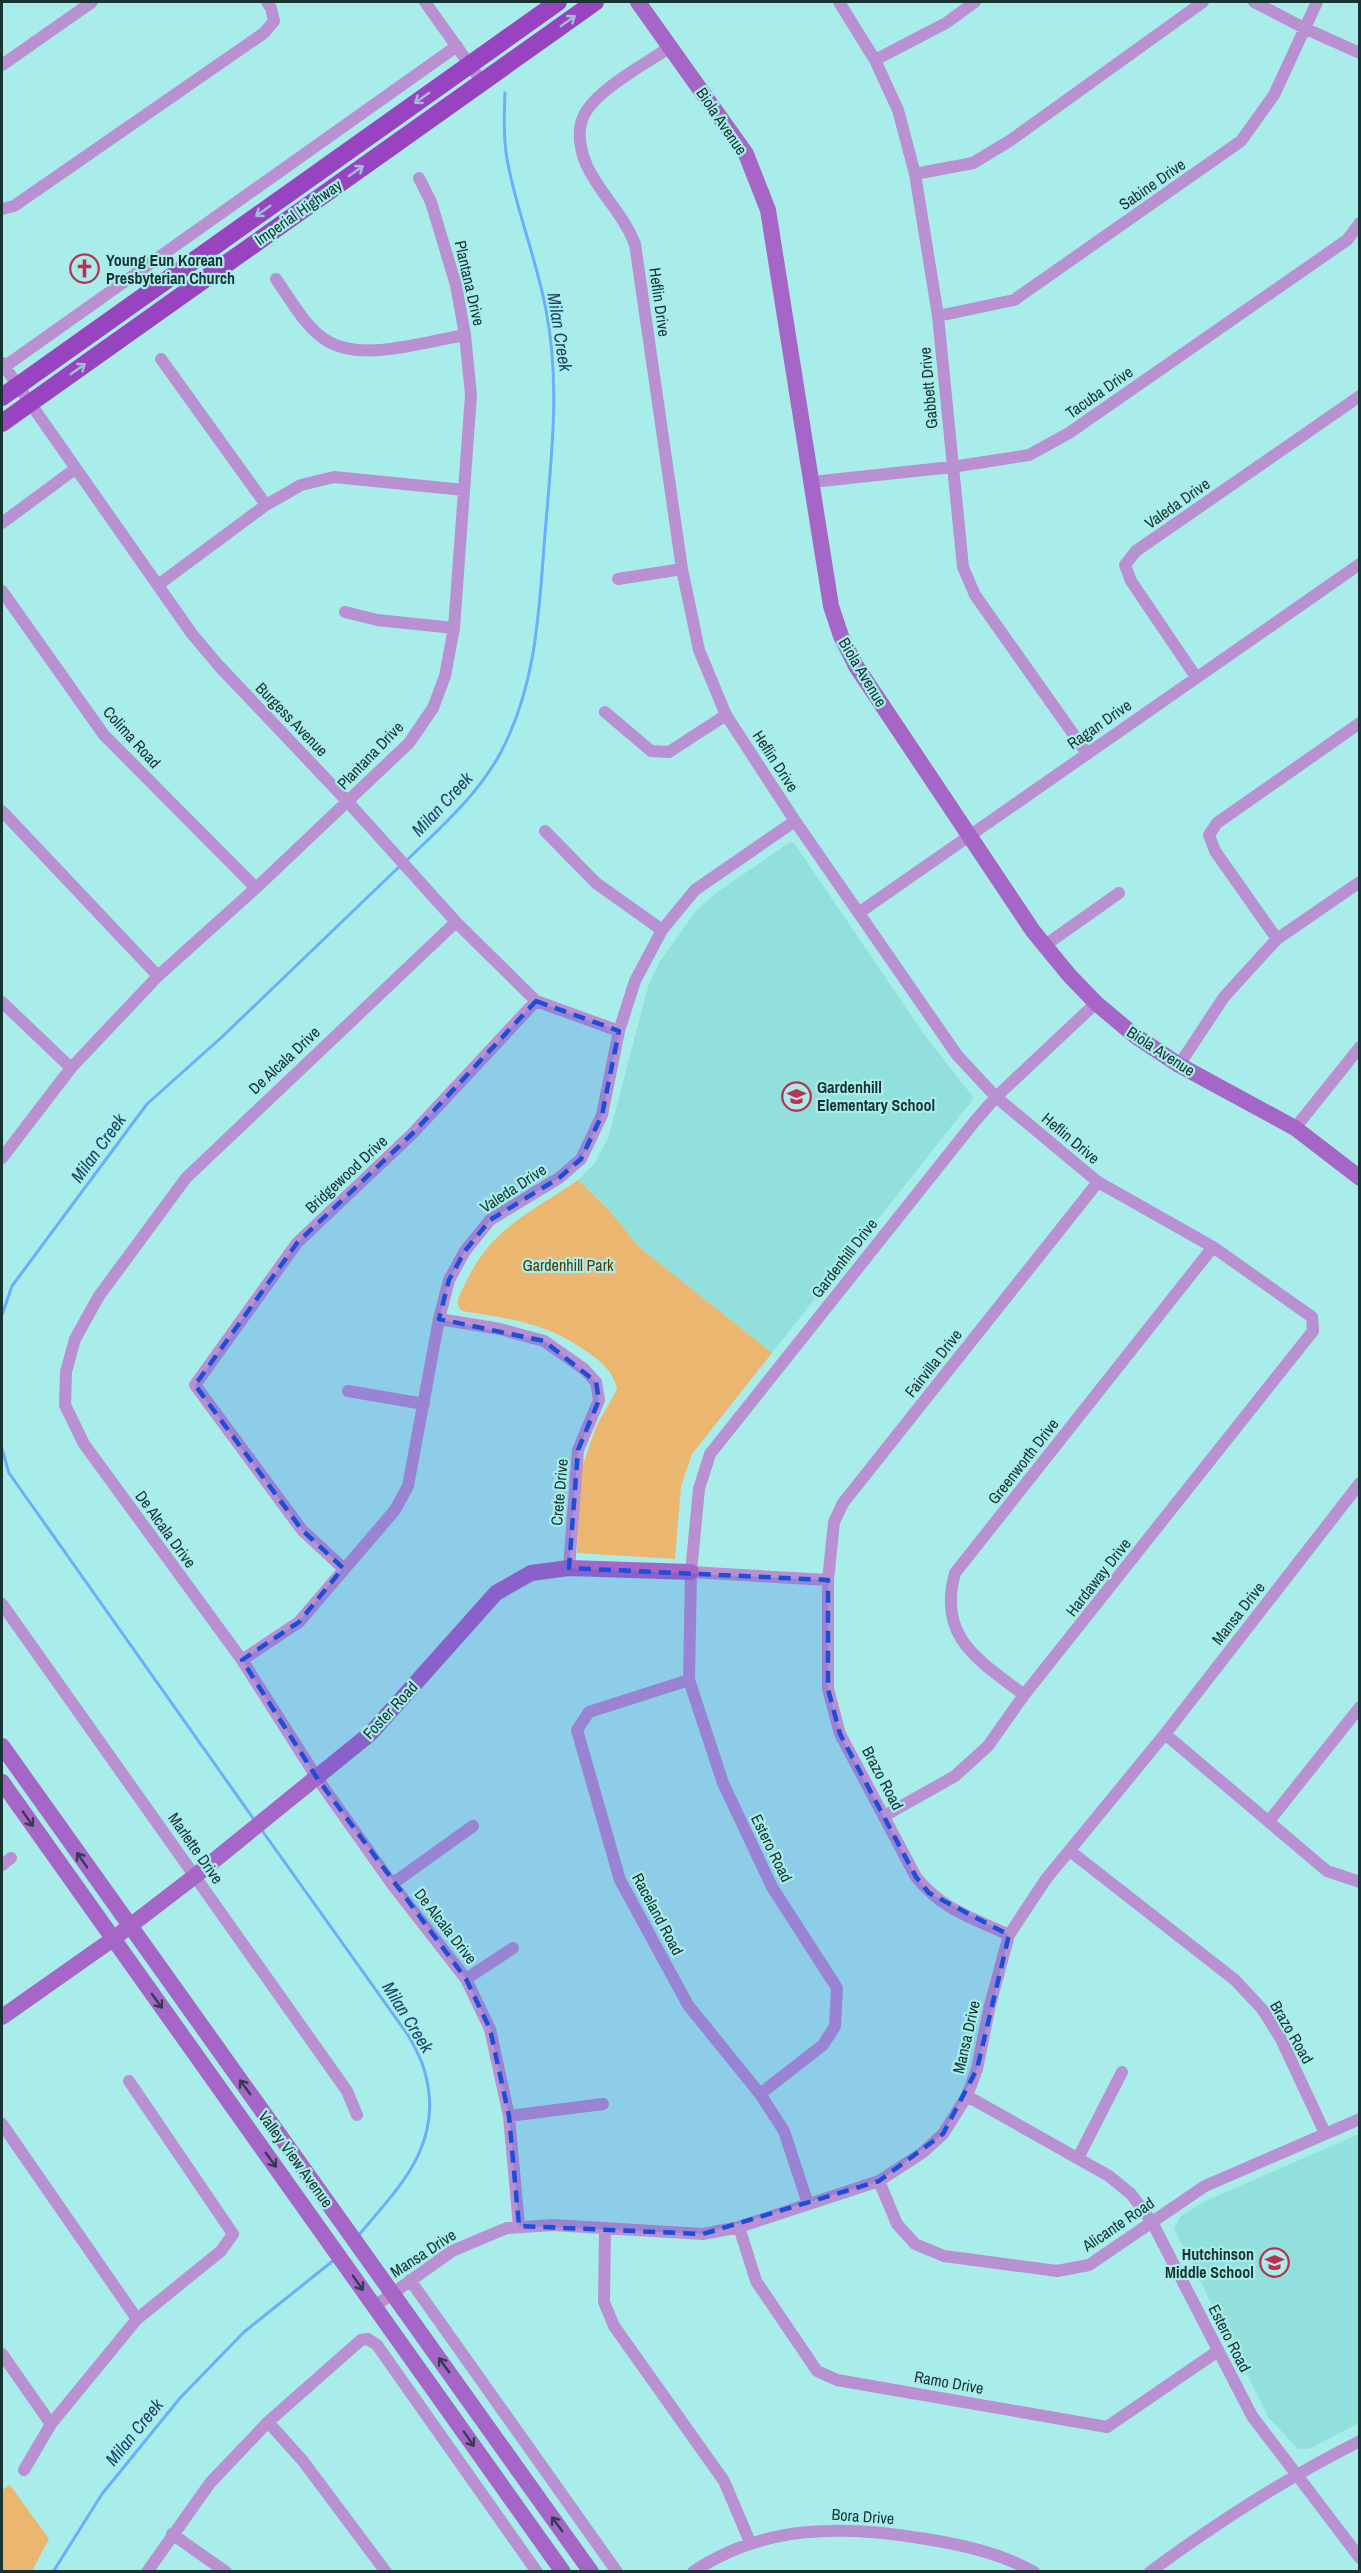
<svg xmlns="http://www.w3.org/2000/svg" width="1361" height="2573" font-family="'Archivo Narrow',sans-serif">
	<rect width="100%" height="100%" fill="#a9edeb"/>
	<path fill="#92e0de" d="M790 842 794 843 926 1037 974 1098 772 1353 639 1247 609 1210 578 1180 594 1164 609 1136 648 986 660 961 696 911 716 893Z
		M1359 2134V2423L1309 2449H1298L1269 2418 1174 2229 1180 2217 1203 2202Z"/>
	<path fill="#ebb670" d="M578 1180 609 1210 639 1247 772 1353 692 1454 681 1486 675 1559 577 1553 581 1470 596 1427 617 1389C613 1372 603 1363 589 1353 547 1323 512 1319 462 1311 454 1303 459 1296 464 1286 490 1228 529 1214 578 1180Z
		M10 2485 49 2539 32 2571H2V2490Z"/>
	<g fill="none" stroke-linecap="round" stroke-linejoin="round">
		<path stroke="#6aaffe" stroke-width="3" d="M406 861C441 827 478 795 501 752 539 679 539 603 546 522 552 451 560 381 546 310 537 262 519 217 509 169 503 144 504 118 505 93
			M2 1315 12 1286 147 1104 223 1036 401 865
			M2 1449 9 1473 255 1821
			M261 1829 408 2035C414 2046 421 2058 424 2069 446 2142 401 2185 358 2236
			M53 2572 102 2494 180 2398 244 2332 334 2260"/>
		<path stroke="#b990d1" stroke-width="12" d="M425 2 482 82
			M839 2 875 60 898 110 915 174 938 316 963 567 975 595 1086 752
			M1254 2 1304 28 1360 53
			M670 47C646 64 591 92 582 120 577 134 581 153 587 166 600 194 623 213 635 244L682 569 699 650 726 715 795 821 957 1055 996 1097 1098 1182 1213 1247 1312 1317 1313 1331 1024 1695 988 1746 955 1776 884 1816
			M875 60 946 23 975 2
			M2 65 92 2
			M915 174 973 163 1011 140 1203 2
			M2 209 14 206 264 33 274 21 271 8 267 2
			M276 279C291 300 306 329 329 342 364 362 428 341 465 335
			M938 316 1014 300 1241 141 1274 95 1317 2
			M161 359 266 505
			M2 363 192 634 219 666 348 802 456 922 536 1001 619 1031
			M4 367 457 46
			M812 482 952 467 1029 455 1069 433 1347 240 1360 223
			M2 523 75 469
			M618 579 682 569
			M158 585 266 505 301 485 334 477 464 490
			M2 591 104 735 256 888
			M345 612 377 620 454 628
			M1196 677 1131 581 1125 565 1136 551 1360 396
			M605 712 651 751 669 752 726 715
			M2 811 158 976
			M545 831 596 883 662 930
			M860 912 1360 564
			M456 922 186 1178 99 1296 75 1339 66 1372 65 1405 84 1444 242 1660 317 1778 392 1884 466 1979 490 2029 509 2116 519 2226
			M1277 939 1215 851 1209 835 1217 823 1360 723
			M1044 946 1119 893
			M2 1002 71 1068
			M1179 1065 1224 997 1277 939 1360 882
			M1295 1128 1360 1047
			M2 1158 71 1068 158 976 256 888 409 743 433 708 445 676 454 628 471 395 465 335 456 285 431 202 419 178
			M439 1319 500 1329 544 1341 584 1369 596 1382 599 1400 578 1450 569 1568
			M348 1391 424 1404
			M343 1568 302 1530 195 1385 297 1243 412 1134 536 1001
			M691 1572 828 1580
			M2 1604 347 2091 357 2115
			M242 1660 299 1622 395 1510 408 1486 439 1319 449 1280 465 1251 490 1220 559 1178 581 1159 602 1115 619 1031 635 981 662 930 695 890 795 821
			M689 1680 589 1712 577 1730 620 1880 688 2005 760 2094 784 2131 808 2204
			M1024 1695C979 1660 937 1638 955 1573L1213 1247
			M1165 1734 1327 1871 1360 1882
			M1269 1821 1360 1707
			M1070 1851 1235 1980 1263 2010 1281 2039 1325 2133
			M2 1865 11 1858
			M392 1884 473 1826
			M1009 1935C971 1917 944 1911 916 1877L840 1734 828 1689V1580L834 1522 843 1503 1098 1182
			M466 1979 513 1948
			M760 2094 823 2045 835 2026 837 1988 772 1887 723 1783 689 1680 691 1572 699 1489 710 1454 975 1121 996 1097 1096 1003
			M967 2096 1109 2176 1131 2194 1152 2222 1252 2416 1360 2558
			M509 2116 603 2104
			M2 2124 137 2319
			M1078 2158 1122 2072
			M879 2181 897 2224 915 2244 944 2256 1057 2271 1089 2265 1205 2186 1360 2119
			M739 2227 756 2281 817 2371 837 2380 1107 2427 1218 2351
			M605 2230 604 2302 614 2326 724 2481 750 2542
			M410 2280 617 2572
			M375 2306 452 2251 507 2228 553 2225 703 2234 739 2227 879 2181 922 2153 943 2134 967 2096 977 2069 990 2005 1009 1935 1046 1879 1165 1734 1360 1483
			M2 2354 51 2424
			M268 2422 303 2461 386 2572
			M24 2470 51 2424 137 2319 221 2251 233 2234 129 2081
			M172 2534 226 2572
			M147 2572 210 2483 268 2422 361 2340 368 2339 377 2345 537 2572
			M693 2572C763 2524 845 2525 926 2539 963 2545 1000 2553 1034 2572
			M1150 2572C1216 2523 1286 2478 1360 2441"/>
		<path stroke="#a666c8" stroke-width="16" d="M638 2 746 154 768 210 831 606 841 636 856 666 1033 931 1069 975 1096 1003 1134 1035 1179 1065 1295 1128 1360 1178
			M2 1746 591 2572
			M2 1782 563 2572
			M2 2017 113 1939 195 1876 371 1733 496 1593 531 1573 569 1568 691 1572"/>
		<path stroke="#9844c0" stroke-width="18" d="M2 397 558 2
			M2 423 595 2"/>
	</g>
	<defs><path id="oneway-shaft" d="M-6 0H5M1.5-3L5.5 0L1.5 3" fill="none" stroke-width="1.6" stroke-linecap="round" stroke-linejoin="round" transform="scale(1.5)"/></defs>
	<g stroke="#a4bade">
		<use href="#oneway-shaft" transform="translate(568 21) rotate(-35)"/>
		<use href="#oneway-shaft" transform="translate(422 98) rotate(145)"/>
		<use href="#oneway-shaft" transform="translate(356 171) rotate(-35)"/>
		<use href="#oneway-shaft" transform="translate(263 211) rotate(145)"/>
		<use href="#oneway-shaft" transform="translate(78 369) rotate(-35)"/>
	</g>
	<g stroke="#343d50">
		<use href="#oneway-shaft" transform="translate(28 1819) rotate(55)"/>
		<use href="#oneway-shaft" transform="translate(82 1860) rotate(-125)"/>
		<use href="#oneway-shaft" transform="translate(157 2001) rotate(54)"/>
		<use href="#oneway-shaft" transform="translate(245 2087) rotate(-126)"/>
		<use href="#oneway-shaft" transform="translate(271 2160) rotate(54)"/>
		<use href="#oneway-shaft" transform="translate(358 2283) rotate(55)"/>
		<use href="#oneway-shaft" transform="translate(444 2365) rotate(-126)"/>
		<use href="#oneway-shaft" transform="translate(469 2439) rotate(55)"/>
		<use href="#oneway-shaft" transform="translate(557 2524) rotate(-126)"/>
	</g>
	<path fill="#1d4ed8" fill-opacity="0.2" stroke="#1d4ed8" stroke-width="4.5" stroke-dasharray="12 8" stroke-linejoin="round" d="M536 1001 619 1031 602 1115 581 1159 559 1178 490 1220 465 1251 449 1280 439 1319 544 1341 596 1382 599 1400 578 1450 569 1568 828 1580V1689L840 1734 916 1877 929 1893 1009 1935 977 2069 943 2134 879 2181 703 2234 519 2226 509 2116 490 2029 466 1979 317 1778 242 1660 299 1622 343 1568 302 1530 195 1385 297 1243 412 1134Z"/>
	<defs>
		<symbol id="church-ring" viewBox="-11 -11 22 22"><circle r="9.5" fill="#a9edeb" stroke="#bf2f50" stroke-width="1.5"/><path d="M-1.2-6h2.4v3.5h3.3v2.4h-3.3V6h-2.4V-.1h-3.3v-2.4h3.3Z" fill="#bf2f50"/></symbol>
		<symbol id="school-ring" viewBox="-11 -11 22 22"><circle r="9.5" fill="#a9edeb" stroke="#bf2f50" stroke-width="1.5"/><path d="M0-5L7-2L0 1L-7-2ZM-4 1L0 2.5L4 1V4Q0 6-4 4Z" fill="#bf2f50"/></symbol>
	</defs>
	<g fill-rule="evenodd">
		<use href="#church-ring" x="68" y="252" width="33" height="33"/>
		<use href="#school-ring" x="780" y="1080" width="33" height="33"/>
		<use href="#school-ring" x="1258" y="2246" width="33" height="33"/>
	</g>
	<g text-anchor="middle" dominant-baseline="central" stroke-width="4.5" stroke-linejoin="round" paint-order="stroke">
		<g font-size="16" fill="#173332" stroke="#a9edeb">
			<text transform="translate(722 121) rotate(56)">Biola Avenue</text>
			<text transform="translate(1152 184) rotate(-35)">Sabine Drive</text>
			<text transform="translate(298 212) rotate(-35)">Imperial Highway</text>
			<text transform="translate(470 283) rotate(77)">Plantana Drive</text>
			<text transform="translate(660 302) rotate(82)">Heflin Drive</text>
			<text transform="translate(928 388) rotate(-95)">Gabbett Drive</text>
			<text transform="translate(1099 392) rotate(-35)">Tacuba Drive</text>
			<text transform="translate(1177 503) rotate(-35)">Valeda Drive</text>
			<text transform="translate(863 672) rotate(59)">Biola Avenue</text>
			<text transform="translate(292 719) rotate(46)">Burgess Avenue</text>
			<text transform="translate(1099 724) rotate(-35)">Ragan Drive</text>
			<text transform="translate(132 737) rotate(48)">Colima Road</text>
			<text transform="translate(370 755) rotate(-46)">Plantana Drive</text>
			<text transform="translate(776 761) rotate(57)">Heflin Drive</text>
			<text transform="translate(1161 1051) rotate(33)">Biola Avenue</text>
			<text transform="translate(284 1060) rotate(-43)">De Alcala Drive</text>
			<text transform="translate(1071 1138) rotate(40)">Heflin Drive</text>
			<text transform="translate(346 1174) rotate(-43)">Bridgewood Drive</text>
			<text transform="translate(513 1188) rotate(-33)">Valeda Drive</text>
			<text transform="translate(844 1258) rotate(-52)">Gardenhill Drive</text>
			<text transform="translate(933 1363) rotate(-52)">Fairvilla Drive</text>
			<text transform="translate(1023 1461) rotate(-52)">Greenworth Drive</text>
			<text transform="translate(559 1492) rotate(-85)">Crete Drive</text>
			<text transform="translate(166 1529) rotate(54)">De Alcala Drive</text>
			<text transform="translate(1098 1577) rotate(-52)">Hardaway Drive</text>
			<text transform="translate(1238 1613) rotate(-52)">Mansa Drive</text>
			<text transform="translate(390 1710) rotate(-47)">Foster Road</text>
			<text transform="translate(883 1778) rotate(62)">Brazo Road</text>
			<text transform="translate(196 1848) rotate(55)">Marlette Drive</text>
			<text transform="translate(772 1848) rotate(64)">Estero Road</text>
			<text transform="translate(658 1914) rotate(62)">Raceland Road</text>
			<text transform="translate(446 1926) rotate(52)">De Alcala Drive</text>
			<text transform="translate(1292 2032) rotate(60)">Brazo Road</text>
			<text transform="translate(966 2037) rotate(-77)">Mansa Drive</text>
			<text transform="translate(296 2159) rotate(54)">Valley View Avenue</text>
			<text transform="translate(1118 2224) rotate(-34)">Alicante Road</text>
			<text transform="translate(423 2253) rotate(-33)">Mansa Drive</text>
			<text transform="translate(1230 2338) rotate(63)">Estero Road</text>
			<text transform="translate(949 2382) rotate(10)">Ramo Drive</text>
			<text transform="translate(863 2516) rotate(4)">Bora Drive</text>
		</g>
		<g font-size="16" font-weight="bold" fill="#173332" stroke="#a9edeb" text-anchor="start">
			<text x="106" y="260">Young Eun Korean<tspan x="106" dy="18">Presbyterian Church</tspan></text>
			<text x="817" y="1087">Gardenhill<tspan x="817" dy="18">Elementary School</tspan></text>
			<text x="1254" y="2254" text-anchor="end">Hutchinson<tspan x="1254" dy="18">Middle School</tspan></text>
		</g>
		<g font-size="16" fill="#593800" stroke="#a9edeb">
			<text x="568" y="1265">Gardenhill Park</text>
		</g>
		<g font-size="18" font-style="italic" fill="#1f4269" stroke="#a9edeb">
			<text transform="translate(560 332) rotate(81)">Milan Creek</text>
			<text transform="translate(442 804) rotate(-47)">Milan Creek</text>
			<text transform="translate(98 1148) rotate(-54)">Milan Creek</text>
			<text transform="translate(408 2017) rotate(58)">Milan Creek</text>
			<text transform="translate(134 2432) rotate(-51)">Milan Creek</text>
		</g>
	</g>
	<rect width="1361" height="2573" fill="none" stroke="#173332" stroke-width="6"/>
</svg>
